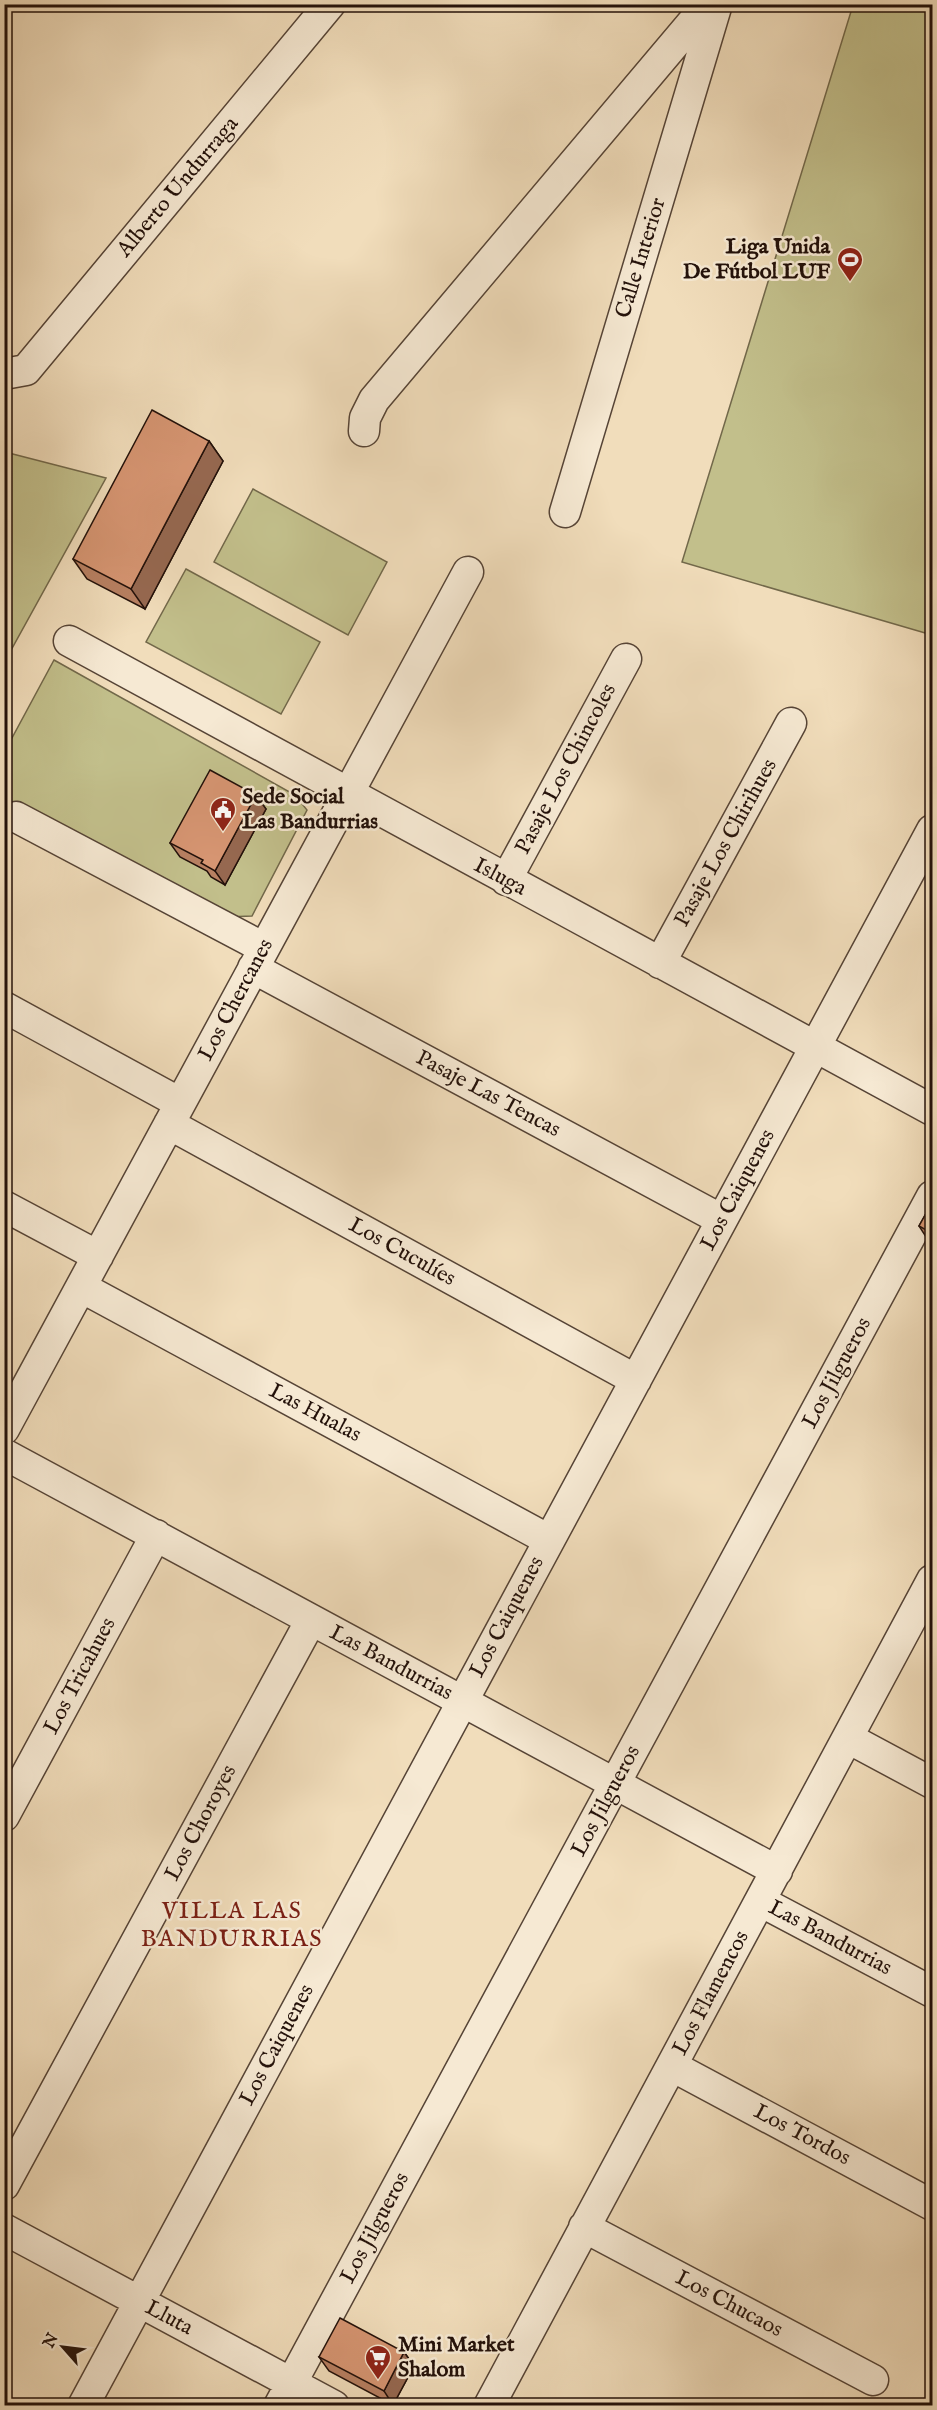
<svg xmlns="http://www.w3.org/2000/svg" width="937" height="2410" font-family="'IM FELL English',serif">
	<rect width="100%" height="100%" fill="#f1ddbb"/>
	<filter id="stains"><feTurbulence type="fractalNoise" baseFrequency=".00333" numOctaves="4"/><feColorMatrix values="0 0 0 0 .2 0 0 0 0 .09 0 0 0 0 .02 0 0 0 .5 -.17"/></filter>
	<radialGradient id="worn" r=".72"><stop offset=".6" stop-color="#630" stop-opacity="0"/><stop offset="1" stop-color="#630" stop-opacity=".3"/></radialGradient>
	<path fill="#c2bf8b" stroke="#72684a" stroke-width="1.5" d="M853 5H932V635L682 562Z
		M5 452 106 478 5 661 4 452Z
		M253 489 387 562 348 635 214 562Z
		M186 569 320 642 281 714 146 642Z
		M54 660 295 795 307 810 252 916 226 917 5 799V751Z"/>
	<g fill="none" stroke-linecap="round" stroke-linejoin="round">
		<defs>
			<path id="street" d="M4 374 26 370 330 4
				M364 431 365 418 374 400 708 4
				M565 512 717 4
				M69 641 932 1110
				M16 817 264 948
				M506 880 626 659
				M660 963 791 723
				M253 968 722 1220
				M4 1007 180 1103
				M169 1124 636 1380
				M4 1206 98 1256
				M81 1287 549 1540
				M4 1429 468 572
				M4 1454 777 1871
				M848 1738 932 1783
				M4 1816 156 1535
				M760 1901 932 1992
				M672 2066 932 2205
				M4 2185 311 1620
				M584 2227 873 2380
				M4 2229 334 2406
				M83 2406 932 830
				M279 2406 932 1196
				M489 2406 932 1580"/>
		</defs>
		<use href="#street" stroke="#564436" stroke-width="33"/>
		<use href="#street" stroke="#f6e9d3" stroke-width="30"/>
	</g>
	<path fill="#b88062" stroke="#23110a" stroke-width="1.5" d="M209 441 223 461 145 609 87 579 73 559Z
		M256 795 266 809 225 885 211 877 207 871 180 857 170 843Z
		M933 1201V1242L928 1240 919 1226Z
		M404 2352 414 2366 393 2405 329 2371 319 2357Z"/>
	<path fill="#966850" stroke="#23110a" stroke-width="1.5" d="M209 441 223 461 145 609 131 589Z
		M256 795 266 809 225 885 215 871Z
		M404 2352 414 2366 393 2405 384 2391Z"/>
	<path fill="#d69572" stroke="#23110a" stroke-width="1.5" d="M152 410 209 441 131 589 73 559Z
		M210 770 256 795 215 871 201 863 203 860 170 843Z
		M933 1201V1234L919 1226Z
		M340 2318 404 2352 384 2391 319 2357Z"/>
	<defs>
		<symbol id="stadium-pin" viewBox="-11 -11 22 30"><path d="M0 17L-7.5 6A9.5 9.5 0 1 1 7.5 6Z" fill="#8f2418" stroke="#f6e9d3"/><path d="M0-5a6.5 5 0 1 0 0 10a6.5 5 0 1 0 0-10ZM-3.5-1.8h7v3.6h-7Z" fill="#fff"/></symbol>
		<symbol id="civic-pin" viewBox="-11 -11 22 30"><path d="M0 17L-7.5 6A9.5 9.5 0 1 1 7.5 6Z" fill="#8f2418" stroke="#f6e9d3"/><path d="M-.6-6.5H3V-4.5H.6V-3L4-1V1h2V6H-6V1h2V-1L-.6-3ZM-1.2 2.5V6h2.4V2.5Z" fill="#fff"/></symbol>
		<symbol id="supermarket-pin" viewBox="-11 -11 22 30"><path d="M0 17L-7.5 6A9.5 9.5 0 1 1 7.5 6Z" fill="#8f2418" stroke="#f6e9d3"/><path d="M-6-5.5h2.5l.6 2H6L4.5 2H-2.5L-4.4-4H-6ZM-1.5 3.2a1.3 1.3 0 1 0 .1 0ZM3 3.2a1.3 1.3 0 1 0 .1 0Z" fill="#fff"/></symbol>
	</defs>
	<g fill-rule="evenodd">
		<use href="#stadium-pin" x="835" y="245" width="30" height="40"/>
		<use href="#civic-pin" x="208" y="795" width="30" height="40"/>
		<use href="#supermarket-pin" x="363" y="2343" width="30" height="40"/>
	</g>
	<g text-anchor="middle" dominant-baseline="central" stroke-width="5" stroke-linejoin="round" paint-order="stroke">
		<g font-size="22" fill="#23110a" stroke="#f6e9d3">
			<text transform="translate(178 187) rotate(-50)">Alberto Undurraga</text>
			<text transform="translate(641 258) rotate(-73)">Calle Interior</text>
			<text transform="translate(566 769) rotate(-62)">Pasaje Los Chincoles</text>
			<text transform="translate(726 843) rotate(-61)">Pasaje Los Chirihues</text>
			<text transform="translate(500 877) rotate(28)">Isluga</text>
			<text transform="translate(236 1000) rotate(-62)">Los Chercanes</text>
			<text transform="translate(488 1094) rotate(28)">Pasaje Las Tencas</text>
			<text transform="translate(738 1190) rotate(-62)">Los Caiquenes</text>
			<text transform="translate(402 1252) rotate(29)">Los Cuculíes</text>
			<text transform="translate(837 1373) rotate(-62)">Los Jilgueros</text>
			<text transform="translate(315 1413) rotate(28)">Las Hualas</text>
			<text transform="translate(507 1617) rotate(-62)">Los Caiquenes</text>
			<text transform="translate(391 1663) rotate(28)">Las Bandurrias</text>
			<text transform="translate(80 1676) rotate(-62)">Los Tricahues</text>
			<text transform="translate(606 1801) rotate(-62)">Los Jilgueros</text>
			<text transform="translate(201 1823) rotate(-62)">Los Choroyes</text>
			<text transform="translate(830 1938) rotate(28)">Las Bandurrias</text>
			<text transform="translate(711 1993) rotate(-62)">Los Flamencos</text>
			<text transform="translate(277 2045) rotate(-62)">Los Caiquenes</text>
			<text transform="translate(802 2135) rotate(28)">Los Tordos</text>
			<text transform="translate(375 2228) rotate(-62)">Los Jilgueros</text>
			<text transform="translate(729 2304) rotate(28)">Los Chucaos</text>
			<text transform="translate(169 2318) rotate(28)">Lluta</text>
		</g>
		<g font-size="22" font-weight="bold" fill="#23110a" stroke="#f6e9d3" text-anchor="start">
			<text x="830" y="247" text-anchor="end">Liga Unida<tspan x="830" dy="25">De Fútbol LUF</tspan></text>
			<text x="242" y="797">Sede Social<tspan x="242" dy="25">Las Bandurrias</tspan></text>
			<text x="398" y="2345">Mini Market<tspan x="398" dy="25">Shalom</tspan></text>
		</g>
		<g font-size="24" letter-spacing="1.5" fill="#7a1f14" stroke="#f6e9d3">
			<text x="232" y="1911">VILLA LAS<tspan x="232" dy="28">BANDURRIAS</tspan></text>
		</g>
	</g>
	<rect width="937" height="2410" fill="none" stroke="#f1ddbb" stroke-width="24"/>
	<rect x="6" y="6" width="925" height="2398" fill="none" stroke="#23110a" stroke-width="3"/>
	<rect x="12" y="12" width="913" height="2386" fill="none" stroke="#23110a" stroke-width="1.5"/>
	<g transform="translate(63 2347) rotate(298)" stroke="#f6e9d3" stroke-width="4.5" paint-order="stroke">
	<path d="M0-4.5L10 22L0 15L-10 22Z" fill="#23110a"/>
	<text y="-9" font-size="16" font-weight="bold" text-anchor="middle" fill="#23110a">N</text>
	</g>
	<rect width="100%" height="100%" filter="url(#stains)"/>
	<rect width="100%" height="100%" fill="url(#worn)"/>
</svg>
